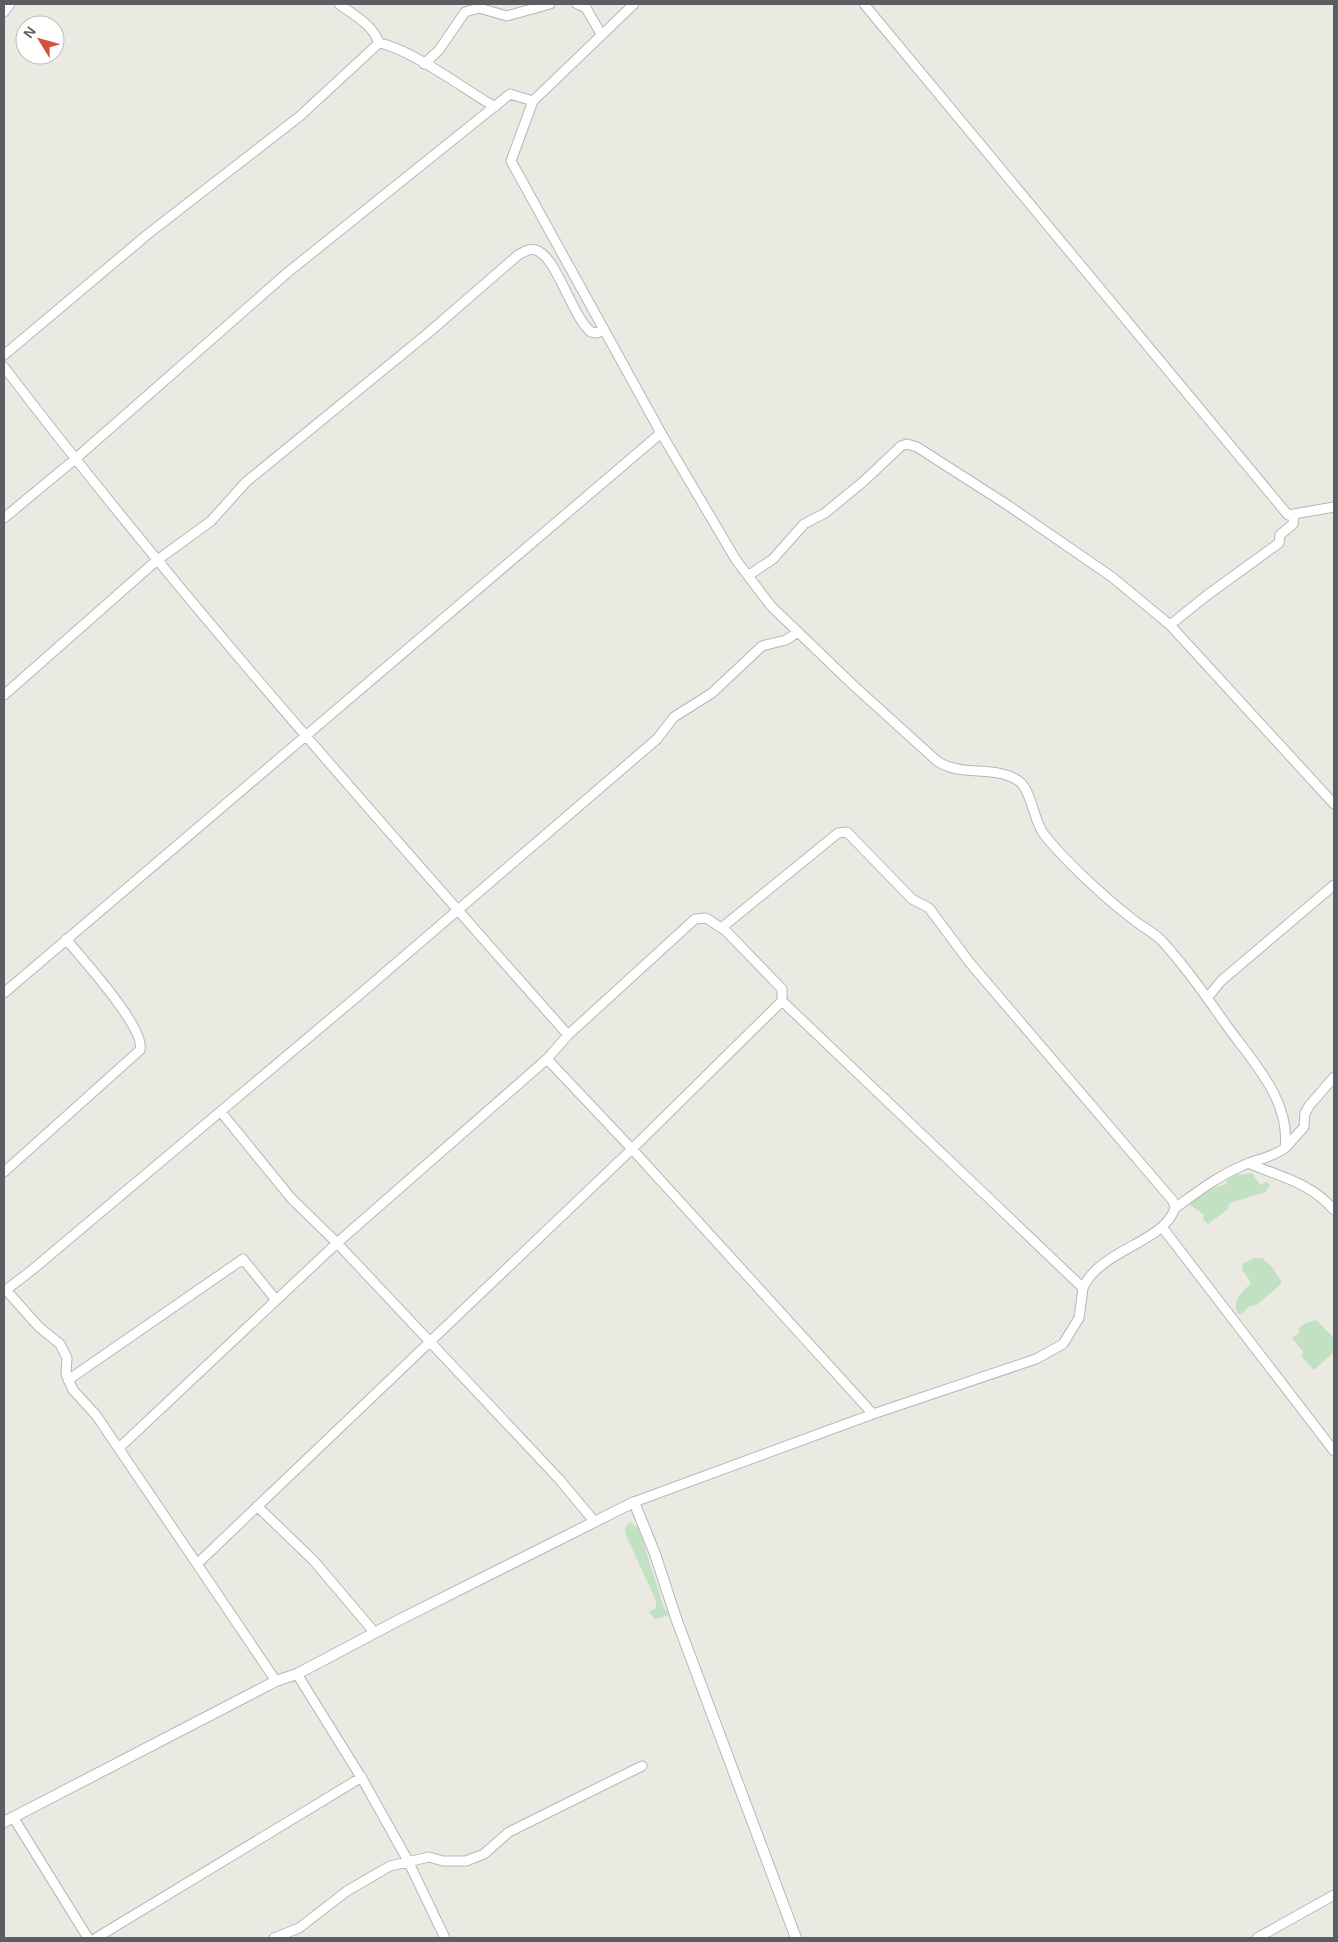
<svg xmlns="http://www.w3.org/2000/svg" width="1338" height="1942" font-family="Helvetica,sans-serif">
	<rect width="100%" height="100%" fill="#ebeae2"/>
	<path fill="#c1e1c2" d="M1252 1173 1260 1185 1267 1182 1270 1185 1266 1192 1233 1202 1229 1204 1228 1209 1208 1224 1203 1220 1204 1215 1189 1204 1212 1189 1226 1184 1227 1180 1235 1175Z
		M1254 1258H1262L1272 1267 1282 1283 1257 1305 1249 1306 1242 1314H1238C1231 1300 1242 1293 1251 1283L1242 1269 1243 1264Z
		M1316 1320 1334 1338V1352L1314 1370 1302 1357 1303 1351 1292 1338 1300 1332 1298 1329 1304 1324Z
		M630 1522 639 1529 664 1608 670 1615 655 1619 649 1612 656 1608V1601L626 1535 625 1528Z"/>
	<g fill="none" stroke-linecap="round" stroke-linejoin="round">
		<defs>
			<path id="minor" d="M339 4C354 15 373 25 379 43 411 49 464 89 495 107
				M577 4 586 8 601 34
				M864 4 1288 515 1334 507
				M4 12 10 4
				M424 64 439 50 465 12 479 8 507 16 550 4
				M4 355 148 234 300 116 379 43
				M4 367C181 599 375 816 568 1035L547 1059 632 1149 782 1001 1083 1288 1079 1318 1063 1344 1036 1359 873 1414 634 1502
				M4 518 74 460 287 273 510 94 533 101
				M749 575 773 559 804 524 825 513 864 481 901 446 907 444 917 447 1006 504 1112 577 1170 625 1334 804
				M1170 625 1206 596 1279 543 1280 535 1293 524 1294 514
				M798 632 852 684 937 761C962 778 996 764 1020 782 1031 791 1034 820 1043 833 1063 859 1104 897 1130 917 1140 926 1154 932 1163 942 1187 969 1206 996 1227 1026 1253 1062 1291 1101 1285 1148 1272 1158 1256 1159 1242 1166 1218 1176 1196 1193 1175 1208
				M4 695 156 561 211 521 246 482 427 334 518 255C524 252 529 248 536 250 557 257 571 315 591 332L597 333 604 329
				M725 925 838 833 847 832 912 899 929 908 970 963 1173 1201 1175 1208C1164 1243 1100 1249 1083 1288
				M4 993 661 433
				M1208 997 1221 981 1334 885
				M568 1035 695 919 706 918 726 931 782 989V1001
				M221 1112 291 1198 337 1243 559 1479 594 1521
				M1285 1148 1304 1127 1305 1113 1309 1106 1334 1077
				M1248 1163C1280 1177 1310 1182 1334 1210
				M4 1172 140 1050C146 1028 82 959 66 939
				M1162 1227 1334 1451
				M4 1289 6 1290 32 1270 359 995 657 739 674 717 712 693 762 646 786 640 798 632 771 606 736 560 661 433 511 161 533 101 634 4
				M6 1290 39 1327 60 1344 67 1358 66 1374 73 1390 96 1415 197 1564
				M68 1380 243 1259 276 1300
				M119 1448 337 1243 547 1059
				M257 1506 314 1561 375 1633
				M297 1674 364 1782 407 1859 445 1938
				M276 1681 197 1564 632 1149 873 1414
				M13 1817 88 1938
				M96 1938 362 1777
				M274 1938 299 1928 347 1891 390 1866 429 1857 443 1861H466L484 1854 509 1832 642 1766
				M1257 1938 1334 1895"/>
			<path id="tertiary" d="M4 1822 276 1681 297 1674 399 1620 634 1502 655 1554 677 1621 796 1938"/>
		</defs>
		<use href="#minor" stroke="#b4b7bb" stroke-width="11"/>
		<use href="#tertiary" stroke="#b4b7bb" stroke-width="12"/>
		<use href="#minor" stroke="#fff" stroke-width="9"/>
		<use href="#tertiary" stroke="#fff" stroke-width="10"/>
	</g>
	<rect width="1338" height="1942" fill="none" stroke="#5a5d61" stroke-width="10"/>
	<g transform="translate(40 40) rotate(307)"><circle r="24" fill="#ffffff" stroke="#bdbec0"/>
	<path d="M0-4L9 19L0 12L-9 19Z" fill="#d6513d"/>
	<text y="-8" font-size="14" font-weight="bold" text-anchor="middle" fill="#5a5d61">N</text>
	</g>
</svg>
